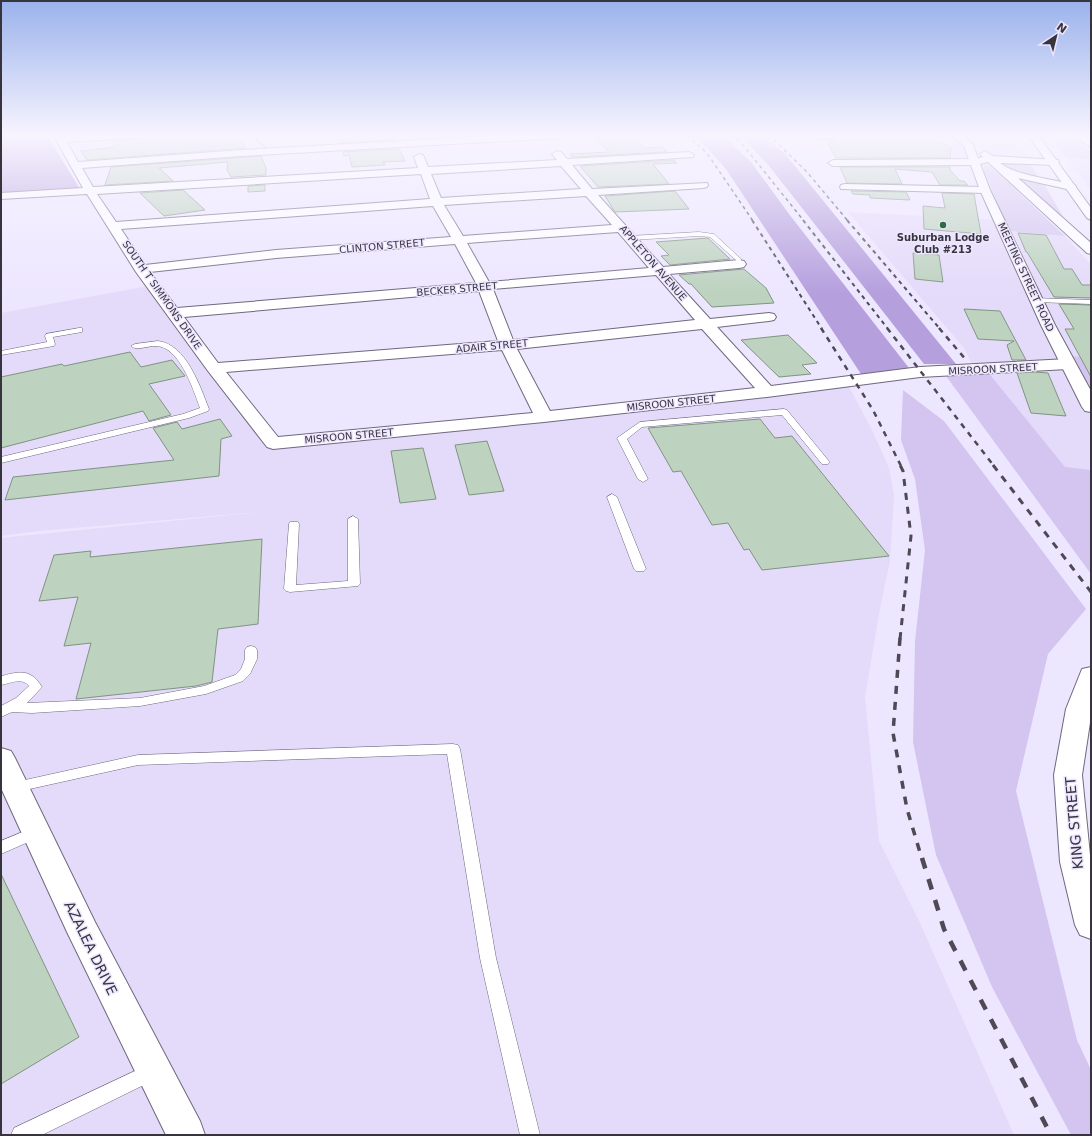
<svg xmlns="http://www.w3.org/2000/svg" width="1092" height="1136" font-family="'DejaVu Sans',sans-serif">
	<rect width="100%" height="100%" fill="#ede6ff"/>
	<path fill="#e4dafa" d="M882 135H956L968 145 976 162 846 163 830 149 899 142Z
		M963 135H1015L1029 159 994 157Z
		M1066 157 1091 159V190Z
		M848 212 1000 220 1005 231 1065 236 1086 259 1091 264V358L1064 356 1091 407V470L1065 468 986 369 975 370 964 348Z
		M154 285 274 443 847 383 872 430 889 468 894 495 890 561 880 608 865 697 879 841 920 923 1014 1135H1V538L260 512 39 531 1 536V313Z"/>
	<path fill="#d3c5f0" d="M1049 135H1066L1091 151V159L1066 157Z
		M1001 163 1030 164 1040 179 1008 169Z
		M984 165 989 166 999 174 1065 236 1009 231 984 171Z
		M1020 178 1044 184 1066 222 1029 189Z
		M1070 356 1091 358V393Z
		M988 372 1065 467 1091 470V574L946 376Z
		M903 390 944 421 1086 609 1048 654 1016 791 1077 1040 1091 1070V1135H1071L992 987 936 855 913 742 915 641 925 550 915 479 901 440Z"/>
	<path fill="#b59fdd" d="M1 135H49L53 145 80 189 1 194Z
		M693 135H723L751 162 789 214 909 368 861 374 726 169 710 151Z
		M737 135H763L786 155 956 364H924L770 167 745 140Z"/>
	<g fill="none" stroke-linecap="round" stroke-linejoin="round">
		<path fill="#9b8bba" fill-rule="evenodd" d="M248 135H251L268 148 266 149Z"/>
	</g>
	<path fill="#bdd2bf" stroke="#809482" d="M168 135H236L246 148 87 160 81 151 115 147 114 142Z
		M392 135 394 140 340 143 339 140 350 139V137H360L359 136Z
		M631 136 644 148 663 147 667 152 572 157 570 154 609 152 594 137Z
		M878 136 892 142H918L922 139 925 142H941L951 148 950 158H836L828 144 834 143 829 140Z
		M399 149 405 161 383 162 385 165 352 167 349 155 344 156 343 152Z
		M261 156 266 168V175L231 177 227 170 228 162 159 168 173 181 105 185 111 167Z
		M674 160 677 163 653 164 669 184 598 187 580 166Z
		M840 167H950V170L960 181H964L968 185H940L932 172 895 169 902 184 847 183Z
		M265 185V191L248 192V186Z
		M183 190 205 210 164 216 140 193Z
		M675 191 689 209 615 212 605 196Z
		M851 191 906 192 910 200 870 198V195L853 194Z
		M942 193 974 194 981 234 924 229 923 206 945 208Z
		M1018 233 1046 235 1064 269H1072L1082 285H1091V298L1054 297 1027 252H1026Z
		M708 238 730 259 670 265 661 256 669 255 656 242Z
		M913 253 939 255 943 282 915 279Z
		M744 269 766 288 774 303 712 307 691 284H689L679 275Z
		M1059 304 1091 305V377L1065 329H1074Z
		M964 309 1000 311 1026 360H1012L1007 345 1014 341 978 339Z
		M788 335 817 363 802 365 811 374 779 377 741 340Z
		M130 352 141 367 172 360 185 376 149 384 171 415 149 421 143 411 1 448V377L62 364 64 366Z
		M1035 372 1048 373 1066 416 1031 413 1017 373Z
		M220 419 232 436 221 439 219 476 5 500 13 477 174 460 153 428 177 422 182 429Z
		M760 419 775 438 792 436 889 556 762 570 749 549 744 550 728 523 712 525 681 471 673 472 648 428Z
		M487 441 504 491 469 495 455 445Z
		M423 448 436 499 400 503 391 451Z
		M262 539 258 624 218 629 212 682 196 686 76 699 91 643 64 646 78 597 39 601 54 555 91 551 90 557Z
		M1 874 79 1037 1 1084Z"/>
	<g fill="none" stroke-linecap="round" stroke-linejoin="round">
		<defs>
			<path id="service" d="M699 232 714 234 741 259V265H737L736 260 710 237 699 236 631 240 628 238 631 236Z
				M1033 298 1091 300V304L1036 302H1033Z
				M79 328H82V332L53 337 55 344 54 346 1 355V351L47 342 45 336 46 334Z
				M158 341C186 344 200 386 209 409L208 411 189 418 1 463V457L183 414 200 408C193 389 179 345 155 346 148 346 136 351 131 346L135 344Z
				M784 409 787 410 828 460 830 462 828 464H822L782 415 642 427 627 439 648 479 643 482 638 479 617 438 640 422Z
				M612 494 617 497 646 569 644 571H636L634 569 607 497Z
				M353 516 358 519 360 584 358 586 290 592 286 591 284 589 289 524 290 522H298L299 524 296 585 348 581V519Z
				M251 646 255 647 257 650V659L250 674 243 681 206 694 140 706 32 713 12 712 1 717V706L16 698 29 686C22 677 11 683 1 685L2 676C20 671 31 669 42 687L27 703 140 698 204 686 235 675 241 669 245 659V650L247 647Z
				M453 744 458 745 460 749 496 958 540 1135H520L480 958 447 754 138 765 16 792 11 791 9 787 11 783 16 782 138 755Z
				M37 826 42 828 44 832 42 836 1 854V841Z
				M152 1063 158 1066 161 1072 158 1078 42 1135H11L14 1128Z"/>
			<path id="minor" d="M91 135H142L137 138 67 142 78 162 241 150 507 135H566L561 138 241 156 82 168 93 187 418 168 414 157 419 154 423 155 428 167 557 160 552 154 557 151 561 152 567 159 689 152 694 155 693 157 572 165 592 189 707 183 708 185 707 187 703 188 598 195 663 267 739 260 744 261 746 264 744 267 739 268 669 274 710 319 769 313 774 314 776 317 774 320 769 321 717 327 771 386 920 367 1068 359 1074 361 1076 364 1074 367 1068 369 920 377 767 397 544 422 273 449 267 447 208 371 136 272 87 194 1 199V193L83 188 56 140 61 137ZM561 166 581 189 441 198 431 174ZM421 174 430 199 116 222 97 194ZM586 196 612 225 463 236 444 205ZM433 206 451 237 276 250 145 265 121 229ZM618 232 649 268 489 282 467 243ZM455 244 476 283 177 308 150 272 276 258ZM656 275 695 320 513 340 493 289ZM479 291 498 341 218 363 184 317ZM702 329 755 388 550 411 517 349ZM502 350 533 413 278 437 226 372Z
				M814 135H837C832 139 821 140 815 138Z
				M985 151 993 156 1058 160 1059 162 1054 165 1000 163C1016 176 1054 179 1075 185L1076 187 1071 190 1018 178 1091 243V254L1087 253 988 162 976 165 833 166 828 163 833 160 976 159 983 157 980 154Z
				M845 184 985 187 990 190 985 193 841 189 840 187 841 185Z"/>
			<path id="tertiary" d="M951 135H962L973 145 990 190 1055 325 1091 391V412L1085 411 1082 407 1041 325 980 190 964 146Z
				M1 748 11 751 15 758 95 922 200 1121 205 1135H166L67 932 1 788Z"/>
			<path id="primary" d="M1028 135H1038L1091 208V220L1087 218Z
				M1071 135H1083L1091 140V147Z
				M1091 667V716L1082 775 1091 865V939L1080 935 1075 925 1060 862 1054 775 1066 709 1082 669Z"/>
		</defs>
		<use href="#service" stroke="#6f687e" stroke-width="1"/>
		<use href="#minor" stroke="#6f687e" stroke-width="2"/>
		<use href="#tertiary" stroke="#6f687e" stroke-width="2"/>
		<use href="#primary" stroke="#6f687e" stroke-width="2"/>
		<use href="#service" fill="#fff" fill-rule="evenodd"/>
		<use href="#minor" fill="#fff" fill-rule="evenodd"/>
		<use href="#tertiary" fill="#fff" fill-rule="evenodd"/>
		<use href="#primary" fill="#fff" fill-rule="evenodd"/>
		<path stroke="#4e4955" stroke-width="1.5" stroke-dasharray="3.5 3.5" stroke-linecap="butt" d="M687 135 707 153 753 221
			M731 135 743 145 804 221
			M769 135 807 172 848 221"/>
		<path stroke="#4e4955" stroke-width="2" stroke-dasharray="4 4" stroke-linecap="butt" d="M752 220 822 329
			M803 220 888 329
			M847 220 940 329"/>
		<path stroke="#4e4955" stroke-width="2.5" stroke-dasharray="5.5 5.5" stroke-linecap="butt" d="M821 328 873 410 901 466
			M887 328 994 466
			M939 328 967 361"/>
		<path stroke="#4e4955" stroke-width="3" stroke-dasharray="7 7" stroke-linecap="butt" d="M993 465 1091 592
			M900 639 911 536 903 471 900 465"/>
		<path stroke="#4e4955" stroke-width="3.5" stroke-dasharray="8 8" stroke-linecap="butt" d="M900 638 893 733 907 809 922 859"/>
		<path stroke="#4e4955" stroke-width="4.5" stroke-dasharray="11 11" stroke-linecap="butt" d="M922 858 944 929 1051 1135"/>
	</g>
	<linearGradient id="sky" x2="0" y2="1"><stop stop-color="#9ab2eb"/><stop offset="0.46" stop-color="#f7f4ff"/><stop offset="1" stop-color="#f7f4ff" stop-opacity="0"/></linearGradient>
	<rect width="1092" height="294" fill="url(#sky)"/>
	<circle fill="#2c703b" stroke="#ede6ff" stroke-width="1.5" cx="943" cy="225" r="4"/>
	<g text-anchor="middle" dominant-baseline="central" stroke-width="3" stroke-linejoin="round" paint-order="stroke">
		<g font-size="10" font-weight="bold" fill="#38343e" stroke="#ede6ff">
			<text x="943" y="237">Suburban Lodge<tspan x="943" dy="12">Club #213</tspan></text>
		</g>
		<g font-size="10" fill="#38343e" stroke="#ede6ff">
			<text transform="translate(382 246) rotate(-5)">CLINTON STREET</text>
			<text transform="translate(653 263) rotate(49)">APPLETON AVENUE</text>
			<text transform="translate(1026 277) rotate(65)">MEETING STREET ROAD</text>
			<text transform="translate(457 289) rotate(-5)">BECKER STREET</text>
			<text transform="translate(162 295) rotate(55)">SOUTH T SIMMONS DRIVE</text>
			<text transform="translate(492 346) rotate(-5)">ADAIR STREET</text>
			<text transform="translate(993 369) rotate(-3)">MISROON STREET</text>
			<text transform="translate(671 403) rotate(-6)">MISROON STREET</text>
			<text transform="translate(349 436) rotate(-5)">MISROON STREET</text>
		</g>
		<g font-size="14" fill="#38343e" stroke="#ede6ff">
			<text transform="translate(1074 823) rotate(-95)">KING STREET</text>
			<text transform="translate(91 948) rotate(64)">AZALEA DRIVE</text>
		</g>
	</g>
	<rect width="1092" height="1136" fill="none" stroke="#38343e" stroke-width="4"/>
	<g transform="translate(1056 36) rotate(35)" stroke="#ede6ff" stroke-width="3" paint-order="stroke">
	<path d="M0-3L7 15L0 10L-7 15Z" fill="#38343e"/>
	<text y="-6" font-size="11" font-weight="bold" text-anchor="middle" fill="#38343e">N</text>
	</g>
</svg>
